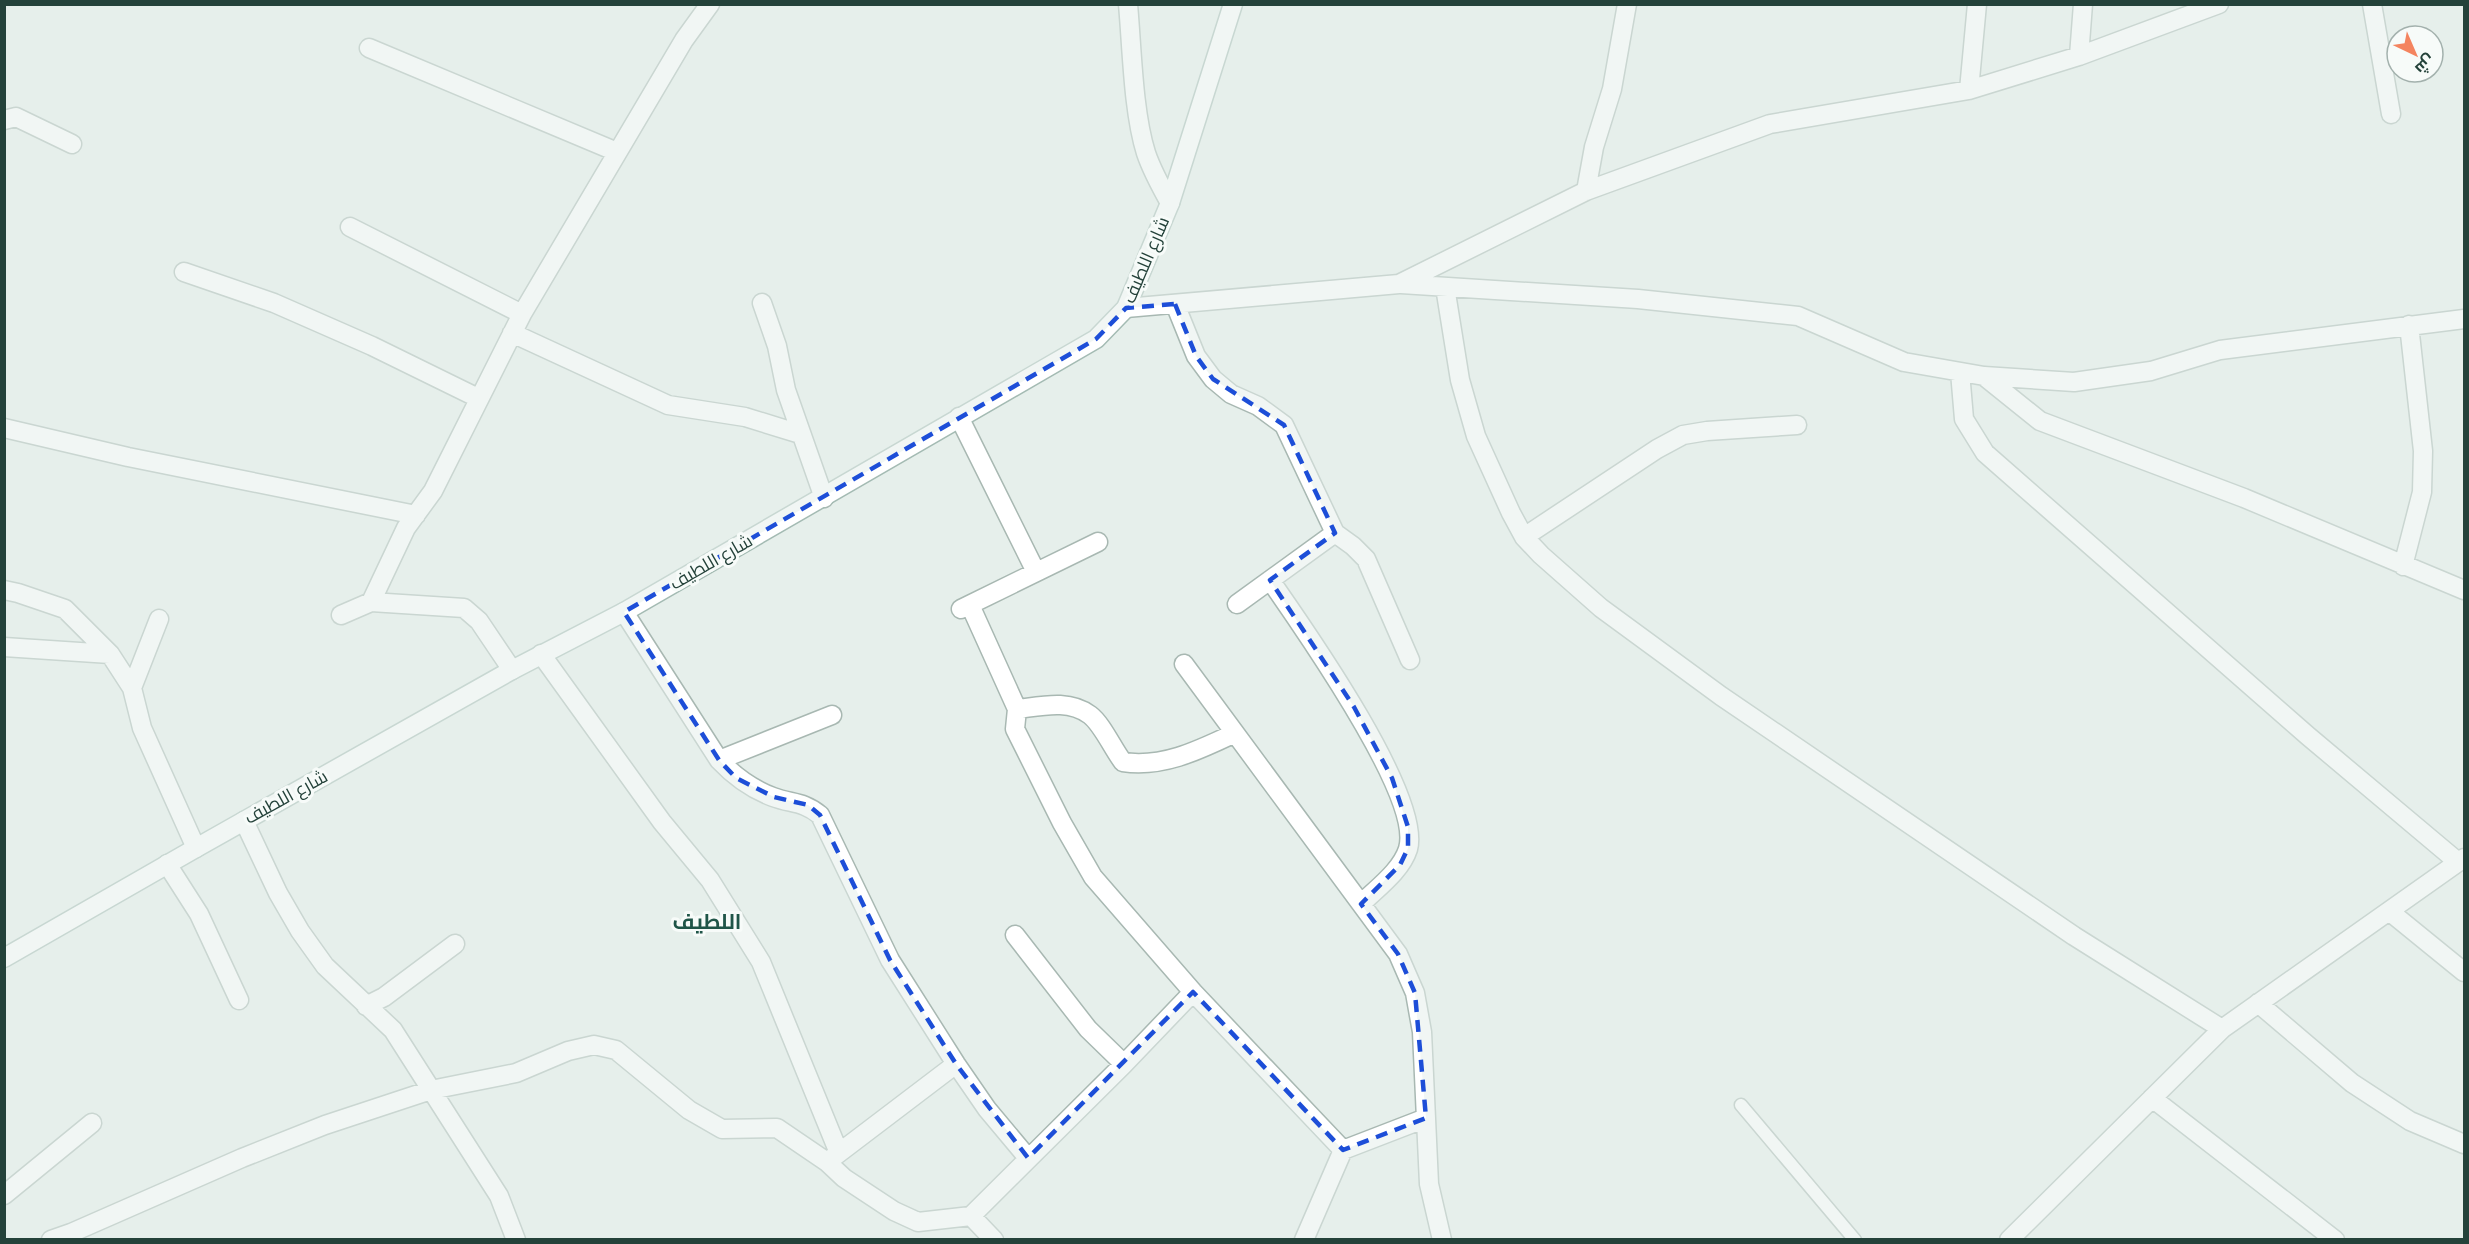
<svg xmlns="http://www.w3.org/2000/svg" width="2469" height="1244" font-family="Cabin,Cairo,sans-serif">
	<rect width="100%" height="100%" fill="#e6efeb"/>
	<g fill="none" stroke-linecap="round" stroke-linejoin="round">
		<defs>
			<path id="lane" d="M1741 1105 1855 1240"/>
			<path id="street" d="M1128 4C1132 48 1133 112 1146 153 1152 171 1161 187 1170 203
				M2372 4 2391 114
				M369 48 617 152
				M2079 56 2083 4
				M1969 90 1977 4
				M4 120 16 117 72 144
				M1586 191 1594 147 1612 89 1627 4
				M350 227 522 314
				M184 272 274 303 372 346 478 398
				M1401 284 1638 299 1798 316 1904 362 1984 376 2074 382 2151 371 2220 350 2464 319
				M1445 287 1460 380 1476 436 1511 513 1524 537 1541 555 1601 608 1721 696 2074 936 2222 1029
				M762 303 777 346 786 390 824 498
				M1175 304 1196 356 1213 379 1231 394 1258 406 1284 425 1335 533 1353 546 1366 559 1410 660
				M1126 308 1399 284 1586 191 1770 124 1969 90 2079 56 2219 4
				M512 333 668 405 745 417 800 434
				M1960 372 1964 419 1985 453 2308 736 2458 862
				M1984 376 2040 421 2244 498 2464 590
				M959 417 1036 572
				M4 428 128 457 416 515
				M1524 537 1657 449 1683 435 1707 431 1797 425
				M2403 566 2422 492 2423 451 2409 325
				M1270 580C1302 626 1423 797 1408 849 1401 871 1377 888 1361 904
				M4 590 18 593 65 609 110 654 132 688 142 728 196 848
				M371 602 406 528 433 491 522 314 684 40 710 4
				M1237 604 1335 533
				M970 605 1017 709 1015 729 1062 823 1093 877 1193 992 1343 1150
				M961 609 1098 542
				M624 612 719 760C735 777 752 789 773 797 792 804 803 801 820 815L890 960 956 1064 987 1109 1028 1158
				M341 615 371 602 464 608 479 621 512 670
				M4 647 110 654
				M541 654 662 822 710 880 761 962 839 1153
				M1184 664 1398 954 1415 993 1422 1032 1429 1184 1442 1240
				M132 688 159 619
				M1017 709C1042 706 1069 699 1090 715 1102 724 1113 749 1123 762 1163 768 1199 750 1235 733
				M719 760 832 715
				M244 821 278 893 300 931 325 966 393 1030 499 1196 516 1240
				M167 864 199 914 239 1000
				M2389 911 2464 972
				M1015 935 1088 1029 1124 1064
				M2258 1003 2352 1083 2410 1121 2464 1144
				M366 1006 384 997 455 944
				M2152 1098 2335 1240
				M831 1159 956 1064
				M4 1195 92 1123
				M971 1216 994 1240
				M51 1240 71 1233 242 1158 325 1125 431 1090 516 1073 568 1051 594 1045 616 1050 689 1110 722 1129 777 1128 827 1162 844 1178 894 1211 918 1222 971 1216 1124 1064 1193 992
				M1304 1240 1343 1150 1426 1118
				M2009 1240 2222 1029 2464 858"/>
			<path id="secondary" d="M4 958 196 848 512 670 624 612 1096 339 1126 308 1170 203 1233 4"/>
		</defs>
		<use href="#lane" stroke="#a8b8b2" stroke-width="15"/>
		<use href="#street" stroke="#a8b8b2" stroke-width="21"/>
		<use href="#secondary" stroke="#a4bbb3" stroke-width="21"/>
		<use href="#lane" stroke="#fff" stroke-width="12"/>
		<use href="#street" stroke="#fff" stroke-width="18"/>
		<use href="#secondary" stroke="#fff" stroke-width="18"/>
	</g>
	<path d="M0 0H2469V1244H0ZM1175 304 1196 356 1213 379 1284 425 1335 533 1270 580 1354 707 1392 778 1408 827V848L1400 865 1361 904 1398 954 1415 993 1426 1118 1343 1150 1193 992 1028 1158 956 1064 890 960 820 815 808 805 774 797 736 778 719 760 624 612 1096 339 1126 308Z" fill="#e6efeb" fill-opacity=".55" fill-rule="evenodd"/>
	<path fill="none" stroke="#1d4ed8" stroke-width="4.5" stroke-dasharray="12 8" stroke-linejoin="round" d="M1175 304 1196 356 1213 379 1284 425 1335 533 1270 580 1354 707 1392 778 1408 827V848L1400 865 1361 904 1398 954 1415 993 1426 1118 1343 1150 1193 992 1028 1158 956 1064 890 960 820 815 808 805 774 797 736 778 719 760 624 612 1096 339 1126 308Z"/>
	<g text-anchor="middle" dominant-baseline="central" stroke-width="6" stroke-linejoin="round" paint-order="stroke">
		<g font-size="18" fill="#24423a" stroke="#f7fbf9">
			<text transform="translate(1146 260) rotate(-67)">شارع اللطيف</text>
			<text transform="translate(711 562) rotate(-30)">شارع اللطيف</text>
			<text transform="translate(286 797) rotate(-29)">شارع اللطيف</text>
		</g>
		<g font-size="21" font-weight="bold" fill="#1f5548" stroke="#f7fbf9">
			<text x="707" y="921">اللطيف</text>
		</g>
	</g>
	<rect width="2469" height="1244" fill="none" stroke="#24423a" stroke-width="12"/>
	<g transform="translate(2415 54) rotate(136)"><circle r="28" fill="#f7fbf9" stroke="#a3b1ad" stroke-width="1.5"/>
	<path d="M0-4.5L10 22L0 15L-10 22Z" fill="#f4845f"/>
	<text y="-9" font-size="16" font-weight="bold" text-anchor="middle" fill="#24423a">ش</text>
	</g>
</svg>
